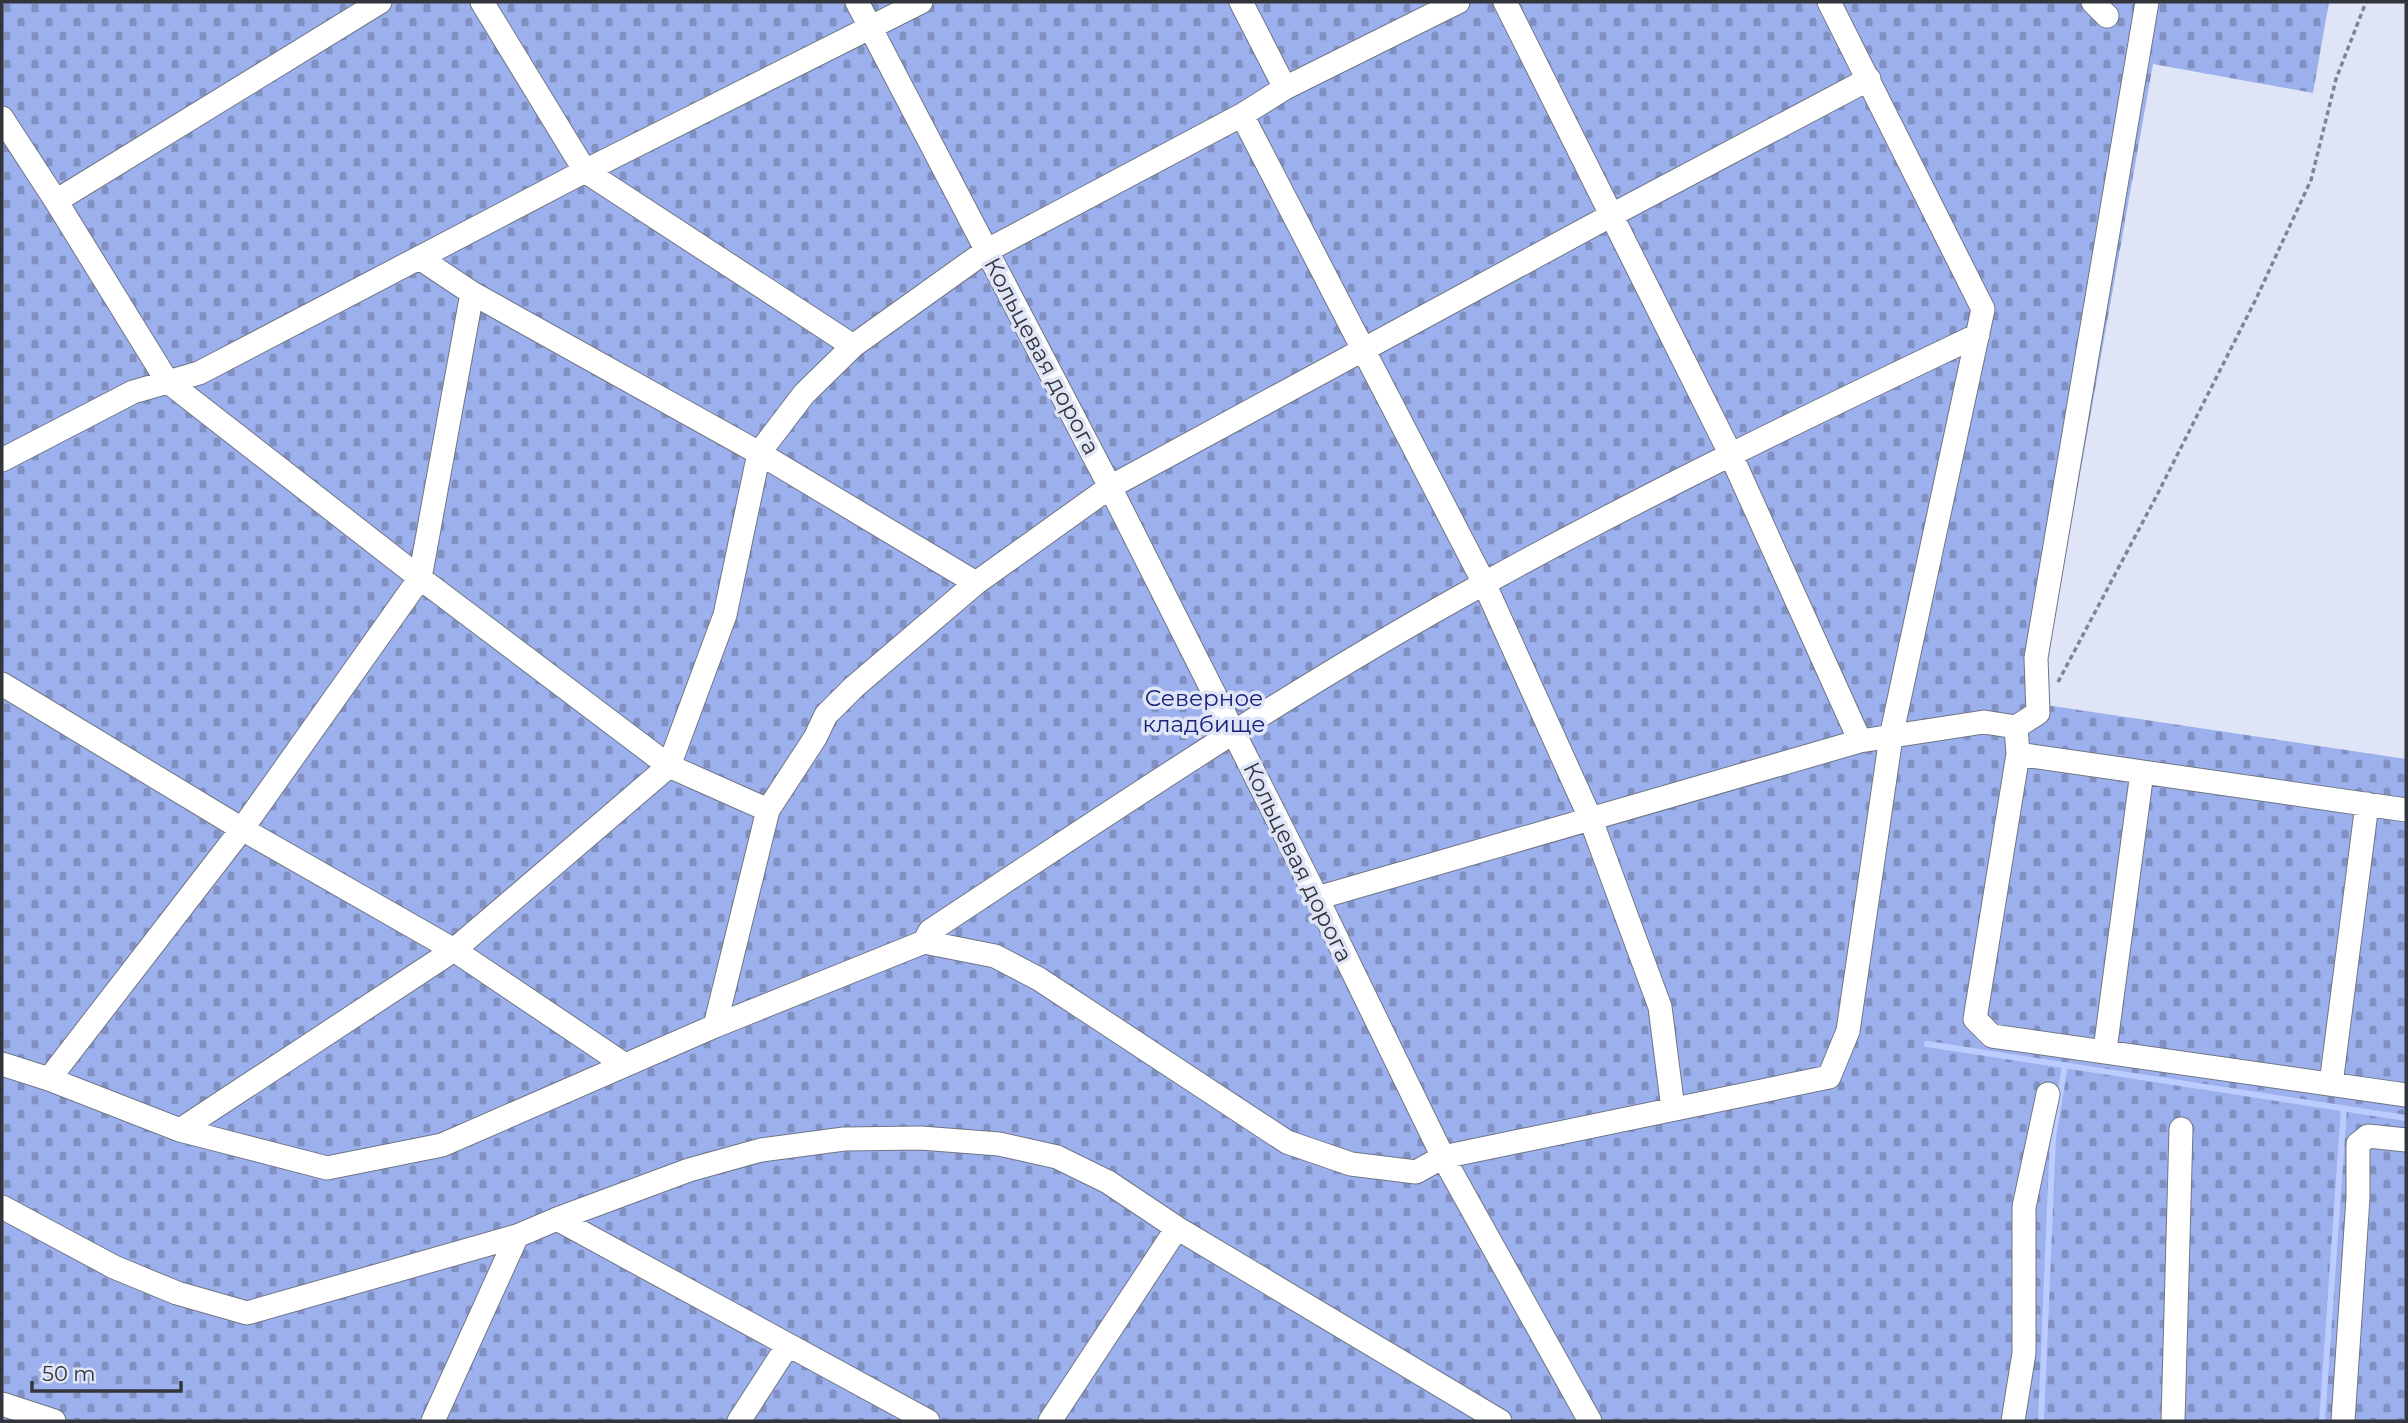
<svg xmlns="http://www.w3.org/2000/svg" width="2408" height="1423" font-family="Montserrat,sans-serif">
	<defs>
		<pattern id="cemetery-stones" width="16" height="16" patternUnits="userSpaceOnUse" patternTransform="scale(1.75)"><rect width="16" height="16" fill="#9cb0ed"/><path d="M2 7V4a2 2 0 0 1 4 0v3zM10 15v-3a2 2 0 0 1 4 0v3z" fill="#8090c1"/></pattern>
	</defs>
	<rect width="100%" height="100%" fill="#dfe5f6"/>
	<path fill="url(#cemetery-stones)" d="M2 2H2329L2313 93 2153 64 2039 704 2406 759V1421H2Z"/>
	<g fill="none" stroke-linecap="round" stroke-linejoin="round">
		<path stroke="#bcccfe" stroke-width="6" d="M1927 1044 2406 1118
			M2041 1421 2053 1138 2065 1065
			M2322 1421 2344 1108"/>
		<defs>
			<path id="minor" d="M482 2 585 171 853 346
				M857 2 1110 487 1317 898 1443 1157 1590 1421
				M1241 2 1285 88
				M1505 2 1730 453 1860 741
				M2093 2 2107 16
				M1242 115 1484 583 1591 820 1660 1007 1673 1109
				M2 118 56 201 167 381 420 578 669 766 768 810
				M56 201 380 2
				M421 259 472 293 759 453 976 583
				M2 460 133 392 199 373 585 171 921 2
				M2 684 242 829 454 950 625 1065
				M2016 727 2038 713 2036 658 2147 2
				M2018 754 2406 810
				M1317 898 1860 741 1984 722 2016 727 2018 754 1975 1019 1992 1036 2406 1095
				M924 942 930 931C1112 811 1293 688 1485 583 1646 494 1812 414 1978 335
				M715 1026 768 810 815 738 826 715 854 687 976 583 1110 487 1610 216 1869 79
				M2105 1050 2142 772
				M2 1064 49 1079 180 1130 327 1168 442 1145 715 1026 924 942 995 956 1039 979 1287 1142 1351 1164 1416 1172 1443 1157 1829 1077 1848 1031 1891 737 1983 309 1829 2
				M49 1079 242 829 420 578 472 293
				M2331 1084 2367 804
				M180 1130 454 950 669 766 725 615 759 453 804 394 853 346 986 251 1242 115 1285 88 1458 2
				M2 1207 114 1267 177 1293 247 1313 517 1236 557 1219 689 1170 761 1150 844 1139 921 1138 999 1144 1057 1157 1108 1182 1177 1228 1500 1421
				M557 1219 928 1421
				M2 1404 54 1421
				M433 1421 517 1236
				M739 1421 788 1345
				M1050 1421 1177 1228
				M2013 1421 2024 1353V1207L2048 1094
				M2173 1421 2181 1129
				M2343 1421 2358 1198V1144L2368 1136 2406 1140"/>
		</defs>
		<use href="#minor" stroke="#6f7584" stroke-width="25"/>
		<path stroke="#818490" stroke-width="3.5" stroke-dasharray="5 3.5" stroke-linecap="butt" d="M2058 682 2156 497 2256 299 2311 180 2336 79 2366 2"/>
		<use href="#minor" stroke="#fff" stroke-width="23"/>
	</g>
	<g text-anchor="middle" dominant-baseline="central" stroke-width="7" stroke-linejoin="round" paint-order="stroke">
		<g font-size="23" fill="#33353c" stroke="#dfe5f6">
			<text transform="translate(1042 356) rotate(62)">Кольцевая дорога</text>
			<text transform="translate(1298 862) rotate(64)">Кольцевая дорога</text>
		</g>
		<g font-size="23" fill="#1a217b" stroke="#dfe5f6">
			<text x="1204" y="698">Северное<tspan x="1204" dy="26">кладбище</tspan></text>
		</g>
	</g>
	<rect width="2408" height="1423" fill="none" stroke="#33353c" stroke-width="7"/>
	<path d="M32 1381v10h149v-10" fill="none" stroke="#33353c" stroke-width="3.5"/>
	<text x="42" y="1381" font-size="21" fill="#33353c" stroke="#dfe5f6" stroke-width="5" paint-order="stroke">50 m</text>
</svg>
